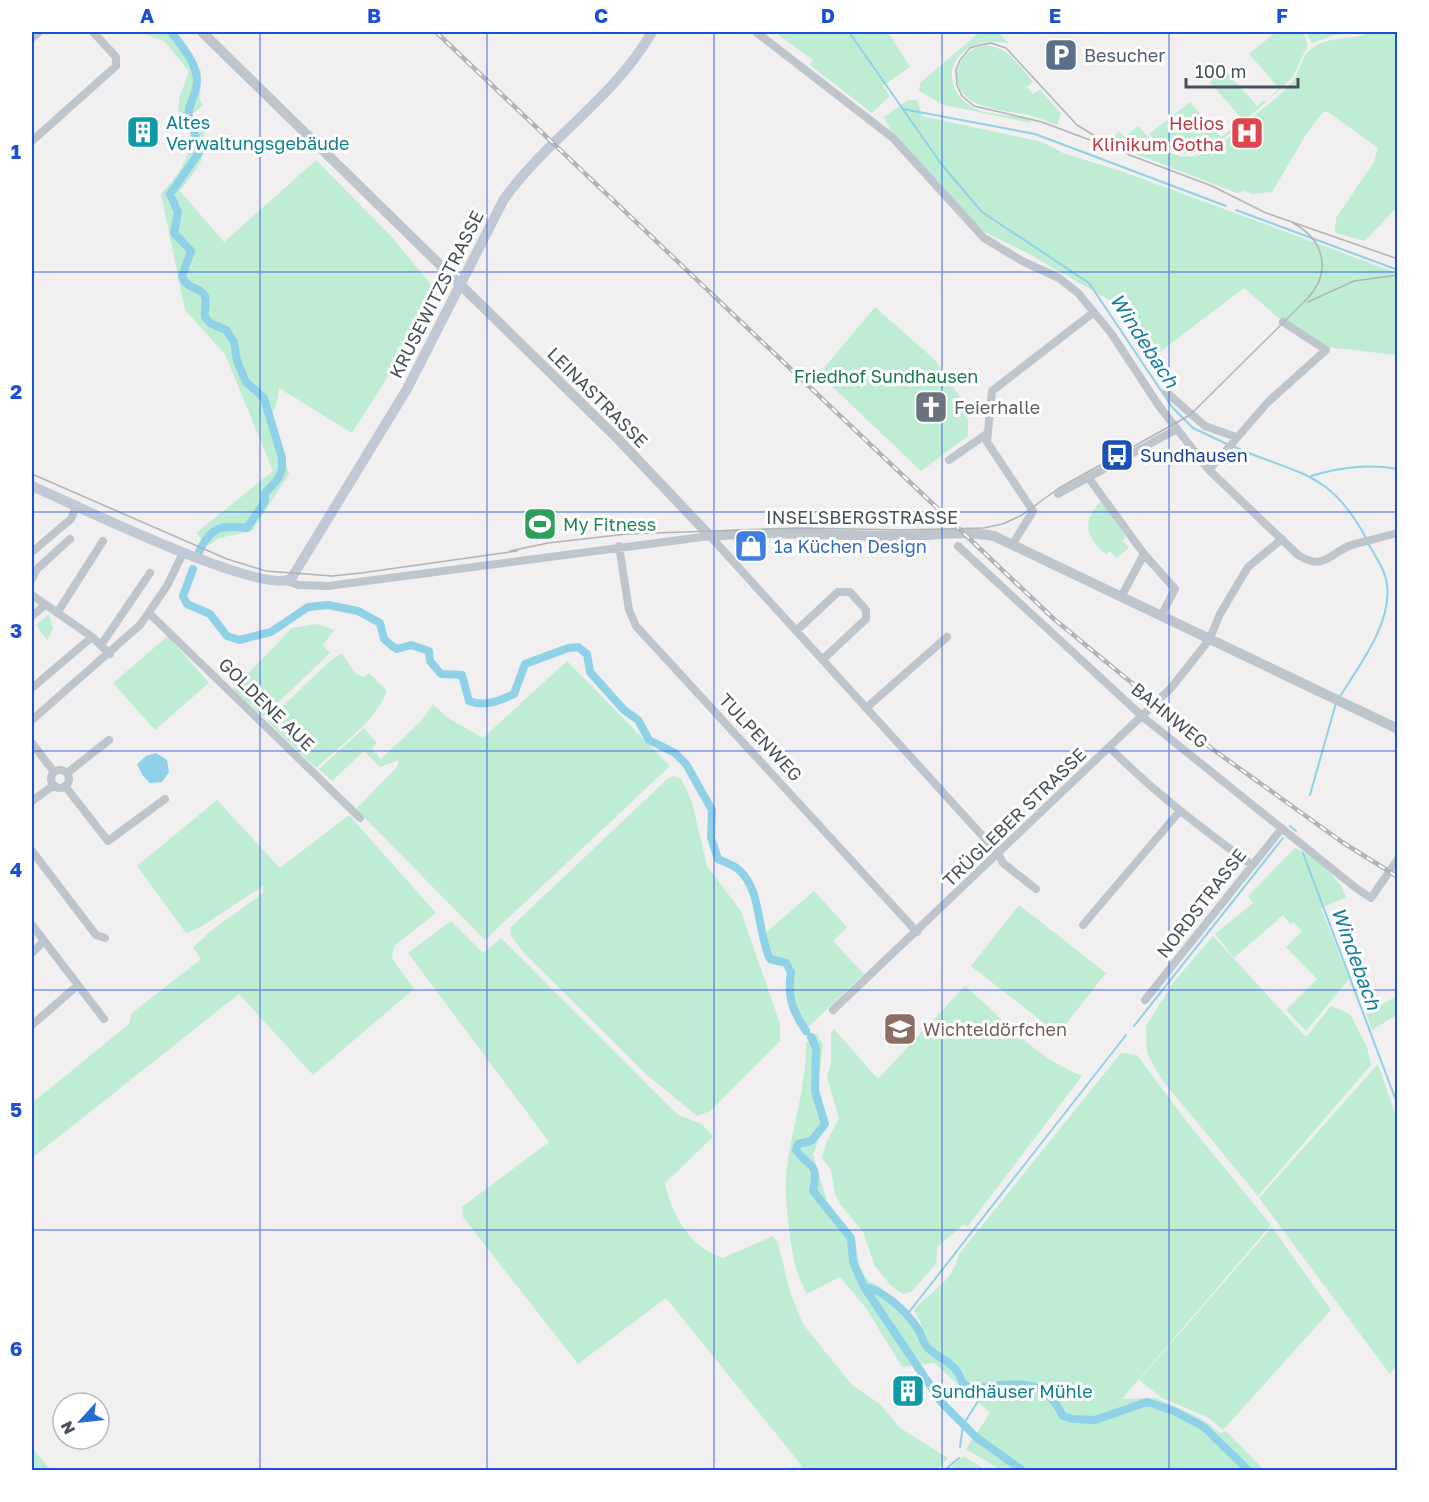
<svg xmlns="http://www.w3.org/2000/svg" width="1429" height="1502" font-family="'Golos Text',sans-serif">
	<rect width="100%" height="100%" fill="#f1efef"/>
	<path fill="#bfedd3" d="M138 32H176L201 71 200 100 203 105 178 126 179 99 189 71 164 41Z
		M774 32H888L910 67 883 86 890 96 872 113 810 65 813 60Z
		M980 32H998L1009 44C966 31 932 72 965 102 981 117 1011 113 1031 120V123L944 105 919 91 920 83Z
		M1276 32H1303L1308 45 1292 78 1268 100 1279 88 1249 54Z
		M1306 32H1366L1335 35 1312 43Z
		M1371 32H1397L1398 206 1365 241 1335 233 1336 218 1374 162 1378 148 1328 112H1323L1307 133 1272 192 1252 194 1245 191 1237 193 1108 143 1119 131 1125 137 1138 126C1184 178 1208 156 1252 118 1265 106 1282 95 1293 81 1300 71 1301 58 1310 50 1328 34 1352 42 1371 32Z
		M980 45C1007 45 1017 63 1033 82L1027 87 1033 94 1040 89 1061 114 1057 125C1045 120 1034 116 1021 114 998 109 955 108 957 73 959 59 969 51 980 45Z
		M1225 70 1257 106 1264 100 1266 102 1237 127 1236 125 1242 119 1210 82Z
		M908 100H917L922 116 1042 142 1063 153 1124 172 1397 273V355L1326 347 1280 319 1244 288 1148 361 1109 300 1027 253 981 230 891 131 884 117Z
		M1190 102 1221 137 1233 128 1235 129C1207 154 1178 167 1149 134Z
		M203 125C208 160 200 164 180 191L224 242 316 160 392 237 433 287C413 340 382 386 352 433L279 388 277 402 272 414 289 474 252 531 219 538 208 546 196 533 273 471 225 354 185 310 161 194C178 175 190 160 191 134Z
		M875 307 935 360 968 409V436L921 471 819 374Z
		M1102 500 1126 537 1121 542 1123 541 1129 548 1116 558 1110 551 1106 554C1085 537 1081 521 1102 500Z
		M49 614 53 629 47 640 36 625Z
		M317 624 334 630 323 645 330 653 263 717 233 689 292 628Z
		M168 636 209 683 155 730 113 683Z
		M342 653 355 673 363 677 369 673 387 691C375 722 340 746 316 768L267 721 331 660Z
		M567 661 670 766 485 940 356 809 397 767 399 760 380 767 364 751 332 781 319 769 364 728 377 743 372 749 381 759 422 720 433 704 448 718 483 738Z
		M674 776 681 779 685 786 692 802 707 866 741 911 780 1024V1041L710 1111 697 1116 647 1075 524 953 511 936 510 928 666 780Z
		M217 800 280 868 349 815 436 913 394 946 392 958 414 989 313 1075 239 994 32 1158V1103L129 1024 132 1013 201 959 193 947 212 930 263 893V886L199 928 186 933 137 866Z
		M1295 848C1315 855 1340 878 1346 897L1321 908 1349 979 1306 1031 1286 1010 1317 979 1286 947 1302 931 1293 922 1290 924 1283 915 1234 958 1215 934 1253 903 1248 896Z
		M814 891 847 927 833 941 864 974 807 1028C803 1020 795 1011 793 1001 789 977 808 964 773 956L764 934Z
		M1019 905 1106 973 1058 1034 971 966Z
		M451 921 483 953 501 938 678 1115 702 1124 713 1137 665 1183C672 1215 690 1248 723 1258L773 1236 778 1243 790 1292 803 1324 852 1385 880 1404 900 1428 948 1458 936 1470H795L802 1466 666 1298 578 1364 463 1217 462 1207 549 1142 408 953Z
		M1213 936 1306 1037 1331 1006 1350 1014 1367 1047 1371 1065 1258 1196 1162 1080 1147 1053 1146 1026 1173 983Z
		M965 986C1005 1019 1031 1056 1082 1076L968 1226 963 1225 937 1247 936 1264 911 1292 903 1294 891 1286 875 1266 863 1232 840 1204 835 1194 831 1170 822 1158 826 1143 839 1119 827 1077 831 1063V1033L834 1029 878 1079Z
		M1397 996V1015L1372 1030 1366 1013Z
		M816 1033 823 1045 818 1085 828 1125 818 1141 813 1155 827 1201 854 1237 860 1267 868 1281 879 1286 898 1310 924 1330 914 1310C934 1287 950 1286 959 1254L1121 1053 1137 1055 1187 1122 1271 1225 1122 1399 1156 1398 1200 1418 1221 1433 1226 1431 1264 1470H1001L966 1449 990 1413 934 1363 902 1367 866 1308 840 1277 807 1294C796 1275 793 1257 790 1236 787 1213 784 1190 787 1167 793 1123 806 1089 806 1043Z
		M1378 1064 1397 1119 1398 1364 1390 1374 1259 1198Z
		M1272 1227 1331 1310 1223 1430 1209 1418 1162 1398 1139 1380Z
		M32 1448 51 1470H32Z
		M963 1456 986 1470H949Z"/>
	<path fill="#8fd1e7" d="M156 753 167 760 169 772 162 782 150 783 143 776 137 764 146 756Z"/>
	<g fill="none" stroke-linecap="round" stroke-linejoin="round">
		<path stroke="#8fd1e7" stroke-width="2" d="M849 32 942 165 982 212 1089 283 1172 407 1193 428 1227 444
			M903 109 1035 134 1226 206
			M1236 210 1398 270
			M1232 446C1297 475 1329 469 1366 538
			M1311 476C1341 467 1367 464 1398 469
			M1339 698C1358 667 1392 624 1387 585 1386 571 1375 556 1368 543
			M1310 795 1336 703
			M1290 826 1296 831
			M1303 853 1398 1106
			M1134 1026 1283 838
			M906 1316 1126 1035
			M960 1447 963 1425 987 1387
			M945 1470 959 1458"/>
		<path stroke="#8fd1e7" stroke-width="8" d="M171 32C184 49 203 69 195 92 192 102 186 110 190 121
			M194 131 199 148 198 154 170 194 178 212 174 233 191 251 182 276C188 291 200 286 205 296 207 302 204 311 205 317L210 323 226 330 234 342 237 361 246 382 264 398 282 458V469L278 479 265 493V501L247 528C221 525 211 526 199 552
			M193 569 183 596 187 604 210 614 227 636 239 640 271 632 308 607 328 605 358 611 380 623 384 639 392 646 397 649 411 645 429 651 430 661 441 674 462 675 469 701C485 707 499 701 514 694L525 664 568 648 578 647 587 654 590 672 624 710 638 720 649 740 675 753 686 764 712 810 711 838 718 859C724 862 734 865 739 870 762 890 757 933 770 959L786 963 791 972C787 996 792 1010 806 1031
			M811 1037 816 1048 815 1091 825 1124 811 1141 798 1144 796 1150C810 1170 819 1160 813 1191L851 1238 853 1262 864 1287C884 1290 907 1312 918 1329 922 1335 923 1345 929 1349 946 1364 955 1361 963 1384 973 1390 980 1388 991 1386 1026 1382 1046 1382 1063 1416L1073 1419 1095 1420 1147 1402 1174 1411 1204 1427 1248 1470
			M864 1287 942 1403 977 1438 1022 1470"/>
		<path stroke="#bec5cd" stroke-width="8" d="M756 32 893 138 984 238 1022 261 1059 278 1078 293 1111 333 1159 406 1209 470 1298 555C1326 573 1331 550 1355 544 1369 540 1383 537 1398 533
			M32 38 39 32
			M32 141 116 66V57L93 32
			M1166 392 1205 426 1236 437
			M949 460 988 433
			M1209 470 1268 402 1326 350 1283 322
			M1088 477 1144 554 1175 589 1161 616
			M1058 494 1177 429
			M1012 545 1033 511 987 442 992 391 1094 312
			M619 546 629 610 636 626 917 932
			M958 546 1143 717 1356 888 1371 898 1398 859
			M32 552 71 519 77 505
			M32 579 37 569 70 539
			M287 581 298 585 328 586 710 536 998 853 1003 863 1036 889
			M32 595 92 637 110 654
			M1121 597 1144 554
			M57 613 103 541
			M150 614 360 818
			M32 616 45 605
			M796 631 838 592H850L866 610V619L822 660
			M101 645 150 573
			M32 688 92 637
			M866 708 947 637
			M32 720 140 625 167 586 183 553
			M32 743 54 772
			M1110 748C1154 792 1201 828 1252 865
			M51 779a9 9 0 1 1 18 0a9 9 0 1 1-18 0Z
			M67 773 109 740
			M65 786 108 841 165 799
			M32 801 54 785
			M32 851 96 935 105 938
			M32 925 104 1019
			M1083 925 1179 812
			M32 953 44 941
			M1145 1000 1282 828
			M833 1010 1171 688 1209 640 1220 614 1248 567 1282 539
			M32 1025 78 985"/>
		<path stroke="#bec5cd" stroke-width="10" d="M202 32 618 439 710 536C773 530 835 536 898 536 930 536 962 530 994 536L1398 729"/>
		<path stroke="#c0c9d5" stroke-width="10" d="M32 486C71 503 259 595 291 579L407 389 504 199C548 138 614 98 652 32"/>
		<path stroke="#b1b4b9" stroke-width="1.5" d="M1121 152 1077 125 1006 48 991 43 979 45 970 48 960 60 956 70 957 85 962 96 974 106 1042 122 1212 186 1266 213 1398 259
			M1308 302 1354 281 1398 275
			M32 474 227 559 266 571 332 576 361 573 517 551
			M510 551 548 543 627 534 798 528 901 530 983 528 1003 524 1022 515 1059 488 1190 415 1307 299C1332 272 1325 240 1293 223"/>
		<defs>
			<path id="rail" d="M436 32 1054 619 1211 748 1342 842 1398 877"/>
		</defs>
		<use href="#rail" stroke="#b1b4b9" stroke-width="4.5"/>
		<use href="#rail" stroke="#fff" stroke-width="2" stroke-dasharray="7" stroke-linecap="butt"/>
	</g>
	<path fill="none" stroke="#1d4ed8" stroke-width="1.5" stroke-opacity="0.55" d="M260 32V1470M487 32V1470M714 32V1470M942 32V1470M1169 32V1470M32 272H1398M32 512H1398M32 751H1398M32 990H1398M32 1230H1398"/>
	<defs>
		<symbol id="parking-square" viewBox="-11 -11 22 22"><rect x="-9" y="-9" width="18" height="18" rx="4" fill="#5c6f8a" stroke="#fff"/><path d="M-3.5-5.5H1a3.5 3.5 0 0 1 0 7H-1V5.5H-3.5ZM-1-3.4V-.6H.8a1.4 1.4 0 0 0 0-2.8Z" fill="#fff"/></symbol>
		<symbol id="building-square" viewBox="-11 -11 22 22"><rect x="-9" y="-9" width="18" height="18" rx="4" fill="#0f9aa8" stroke="#fff"/><path d="M-4-6H4V6H1V3H-1V6H-4ZM-2.5-4.3h1.7v1.8h-1.7ZM.8-4.3h1.7v1.8H.8ZM-2.5-1h1.7V.8h-1.7ZM.8-1h1.7V.8H.8Z" fill="#fff"/></symbol>
		<symbol id="hospital-square" viewBox="-11 -11 22 22"><rect x="-9" y="-9" width="18" height="18" rx="4" fill="#e0444e" stroke="#fff"/><path d="M-5-5h3v3.5h4V-5h3V5h-3V1.5h-4V5h-3Z" fill="#fff"/></symbol>
		<symbol id="church-square" viewBox="-11 -11 22 22"><rect x="-9" y="-9" width="18" height="18" rx="4" fill="#6b7280" stroke="#fff"/><path d="M-1.2-6h2.4v3.5h3.3v2.4h-3.3V6h-2.4V-.1h-3.3v-2.4h3.3Z" fill="#fff"/></symbol>
		<symbol id="bus-square" viewBox="-11 -11 22 22"><rect x="-9" y="-9" width="18" height="18" rx="4" fill="#1a4fb4" stroke="#fff"/><path d="M-5-6H5V4H4V6H2V4H-2V6H-4V4H-5ZM-3.5-4V0h7V-4ZM-3.5 1.2v1.5H-2V1.2ZM2 1.2v1.5H3.5V1.2Z" fill="#fff"/></symbol>
		<symbol id="stadium-square" viewBox="-11 -11 22 22"><rect x="-9" y="-9" width="18" height="18" rx="4" fill="#2e9e5b" stroke="#fff"/><path d="M0-5a6.5 5 0 1 0 0 10a6.5 5 0 1 0 0-10ZM-3.5-1.8h7v3.6h-7Z" fill="#fff"/></symbol>
		<symbol id="shop-square" viewBox="-11 -11 22 22"><rect x="-9" y="-9" width="18" height="18" rx="4" fill="#3f7fe0" stroke="#fff"/><path d="M-5-2.5h2.3a2.7 3.5 0 0 1 5.4 0H5L5.5 6h-11ZM-1.5-2.5h3a1.5 2.3 0 0 0-3 0Z" fill="#fff"/></symbol>
		<symbol id="school-square" viewBox="-11 -11 22 22"><rect x="-9" y="-9" width="18" height="18" rx="4" fill="#8d6e63" stroke="#fff"/><path d="M0-5L7-2L0 1L-7-2ZM-4 1L0 2.5L4 1V4Q0 6-4 4Z" fill="#fff"/></symbol>
	</defs>
	<g fill-rule="evenodd">
		<use href="#parking-square" x="1042" y="36" width="38" height="38"/>
		<use href="#building-square" x="124" y="113" width="38" height="38"/>
		<use href="#hospital-square" x="1228" y="114" width="38" height="38"/>
		<use href="#church-square" x="912" y="388" width="38" height="38"/>
		<use href="#bus-square" x="1098" y="436" width="38" height="38"/>
		<use href="#stadium-square" x="521" y="505" width="38" height="38"/>
		<use href="#shop-square" x="732" y="527" width="38" height="38"/>
		<use href="#school-square" x="881" y="1010" width="38" height="38"/>
		<use href="#building-square" x="889" y="1372" width="38" height="38"/>
	</g>
	<g text-anchor="middle" dominant-baseline="central" stroke-width="6" stroke-linejoin="round" paint-order="stroke">
		<g font-size="18" fill="#4e5e75" stroke="#fff" text-anchor="start">
			<text x="1084" y="55">Besucher</text>
		</g>
		<g font-size="18" fill="#0d838f" stroke="#fff" text-anchor="start">
			<text x="166" y="122">Altes<tspan x="166" dy="21">Verwaltungsgebäude</tspan></text>
			<text x="931" y="1391">Sundhäuser Mühle</text>
		</g>
		<g font-size="18" fill="#be3a42" stroke="#fff" text-anchor="end">
			<text x="1224" y="123">Helios<tspan x="1224" dy="21">Klinikum Gotha</tspan></text>
		</g>
		<g font-size="18" fill="#48515b" stroke="#fff">
			<text transform="translate(436 294) rotate(-63)">KRUSEWITZSTRASSE</text>
			<text transform="translate(598 397) rotate(45)">LEINASTRASSE</text>
			<text x="862" y="517">INSELSBERGSTRASSE</text>
			<text transform="translate(267 704) rotate(44)">GOLDENE AUE</text>
			<text transform="translate(1170 715) rotate(39)">BAHNWEG</text>
			<text transform="translate(761 737) rotate(47)">TULPENWEG</text>
			<text transform="translate(1014 817) rotate(-44)">TRÜGLEBER STRASSE</text>
			<text transform="translate(1201 903) rotate(-52)">NORDSTRASSE</text>
		</g>
		<g font-size="18" fill="#1c794e" stroke="#fff">
			<text x="886" y="376">Friedhof Sundhausen</text>
		</g>
		<g font-size="18" fill="#5b616d" stroke="#fff" text-anchor="start">
			<text x="954" y="407">Feierhalle</text>
		</g>
		<g font-size="18" fill="#164399" stroke="#fff" text-anchor="start">
			<text x="1140" y="455">Sundhausen</text>
		</g>
		<g font-size="18" fill="#27864d" stroke="#fff" text-anchor="start">
			<text x="563" y="524">My Fitness</text>
		</g>
		<g font-size="18" fill="#366cbe" stroke="#fff" text-anchor="start">
			<text x="774" y="546">1a Küchen Design</text>
		</g>
		<g font-size="18" fill="#785e54" stroke="#fff" text-anchor="start">
			<text x="923" y="1029">Wichteldörfchen</text>
		</g>
		<g font-size="20" font-style="italic" fill="#147ea2" stroke="#fff">
			<text transform="translate(1145 340) rotate(57)">Windebach</text>
			<text transform="translate(1357 958) rotate(70)">Windebach</text>
		</g>
	</g>
	<rect width="1429" height="1502" fill="none" stroke="#ffffff" stroke-width="66"/>
	<g transform="translate(81 1421) rotate(243)"><circle r="28" fill="#ffffff" stroke="#b6b9bd" stroke-width="1.5"/>
	<path d="M0-4.5L10 22L0 15L-10 22Z" fill="#236ad7"/>
	<text y="-9" font-size="16" font-weight="bold" text-anchor="middle" fill="#48515b">N</text>
	</g>
	<path d="M1186 78v9h112v-9" fill="none" stroke="#48515b" stroke-width="3"/>
	<text x="1195" y="78" font-size="18" fill="#48515b" stroke="#ffffff" stroke-width="4.5" paint-order="stroke">100 m</text>
	<rect x="33" y="33" width="1363" height="1436" fill="none" stroke="#1d4ed8" stroke-width="2"/>
	<g font-size="20" text-anchor="middle" font-weight="bold" fill="#1d4ed8">
		<text x="147" y="23">A</text>
		<text x="374" y="23">B</text>
		<text x="601" y="23">C</text>
		<text x="828" y="23">D</text>
		<text x="1055" y="23">E</text>
		<text x="1282" y="23">F</text>
		<text x="16" y="159">1</text>
		<text x="16" y="399">2</text>
		<text x="16" y="638">3</text>
		<text x="16" y="877">4</text>
		<text x="16" y="1117">5</text>
		<text x="16" y="1356">6</text>
	</g>
</svg>
